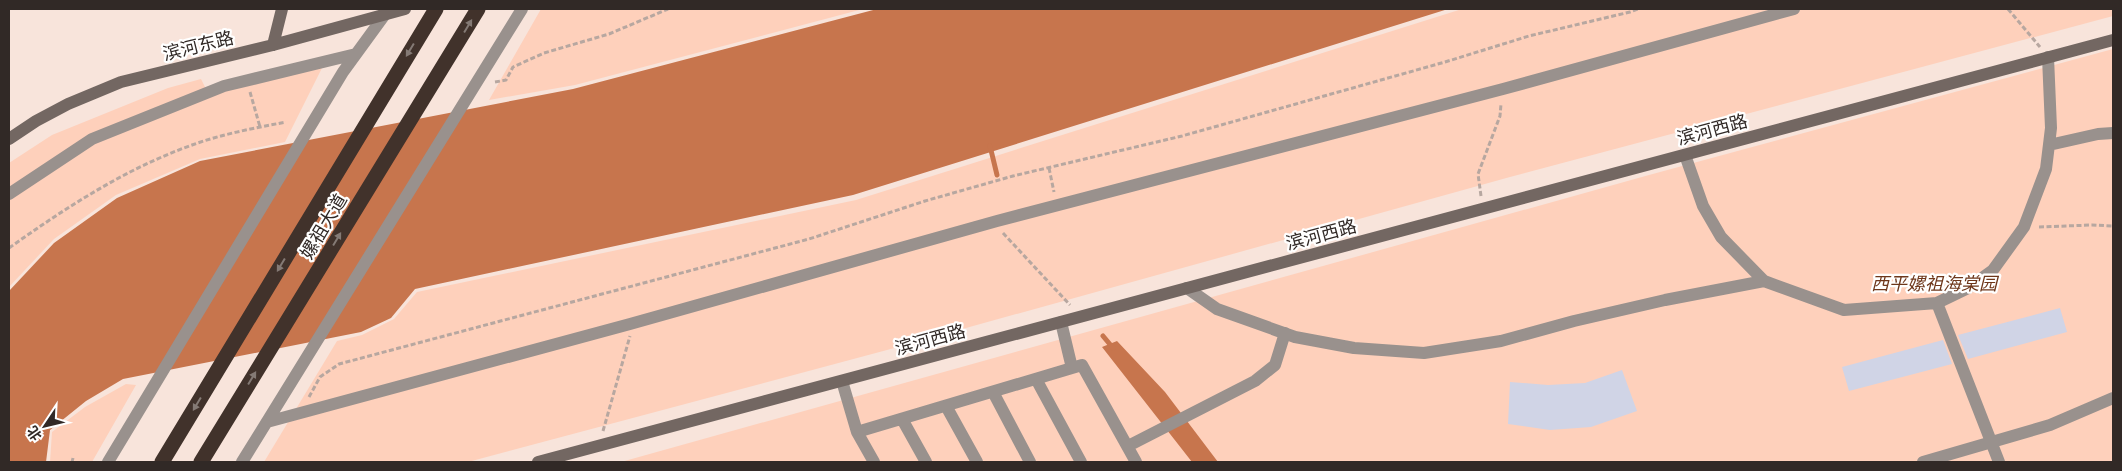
<svg xmlns="http://www.w3.org/2000/svg" width="2122" height="471" font-family="'Noto Serif','Noto Sans SC',serif">
	<rect width="100%" height="100%" fill="#f8e4db"/>
	<path fill="#fed0bb" d="M541 9H863L575 85 489 100Z
		M1462 9H2113V16L1510 177 887 350 468 462H264L337 341 362 335 394 319 417 292 856 200Z
		M2113 49V462H621L1649 175Z
		M323 66 285 142 200 159 116 195 54 239 9 287V163L52 135 168 88 201 79 209 95Z
		M126 384 136 385 92 462H50L52 432 85 407Z"/>
	<path fill="#c7754d" d="M877 9H1448L853 195 415 289 391 318 361 332 123 379 86 401 50 430 46 462H9V291L54 243 117 198 200 161 573 89Z
		M1117 341 1165 392 1218 462H1192L1102 347Z"/>
	<g fill="none" stroke-linecap="round" stroke-linejoin="round">
		<path stroke="#c7754d" stroke-width="5" d="M990 146 997 175
			M1103 336 1113 348"/>
	</g>
	<path fill="#d0d4e6" d="M2060 308 2067 332 1968 359 1958 335Z
		M1943 340 1952 364 1849 391 1842 367Z
		M1622 370 1637 411 1591 427 1550 430 1508 424 1510 382 1548 385 1585 383Z"/>
	<g fill="none" stroke-linecap="round" stroke-linejoin="round">
		<path stroke="#b7a7a0" stroke-width="3" stroke-dasharray="5 2.5" stroke-linecap="butt" d="M2008 9 2040 47
			M495 82 506 80 513 67 544 53 609 34 668 9
			M250 92 260 127
			M1049 168 1054 192
			M1481 196 1478 174 1500 116 1501 104
			M2039 227 2092 225 2113 226
			M1003 233 1070 305
			M9 248C67 207 125 169 192 145 222 134 255 128 286 122
			M309 397 320 377 339 364 809 239 925 201 1013 176 1182 136 1445 62 1529 36 1630 12 1638 9
			M603 431 630 336
			M72 462 73 458"/>
		<path stroke="#99918d" stroke-width="12" d="M2049 145 2098 134 2113 133
			M1685 155 1703 206 1721 237 1764 281 1844 310 1937 303 1968 288 1993 270 2024 227 2046 169 2051 128 2048 57
			M9 194 92 139 224 86 356 54
			M1187 288 1217 309 1295 337 1354 348 1424 353 1501 341 1574 321 1665 300 1764 281
			M1937 303 1999 462
			M1061 322 1072 368
			M1036 379 1081 462
			M842 381 857 432
			M993 392 1030 462
			M946 406 977 462
			M902 419 926 462
			M267 422 630 324 997 221 1503 89 1794 9
			M1128 446 1255 381 1275 365 1285 333
			M108 462 343 72 386 13
			M242 462 522 9
			M874 462 857 432 1082 365 1136 462
			M1923 462 2050 425 2113 398"/>
		<path stroke="#736762" stroke-width="12" d="M273 45 282 9
			M9 139 36 121 68 104 121 82 273 45 405 9
			M538 462 2113 40"/>
		<path stroke="#41322b" stroke-width="15" d="M162 462 436 9
			M201 462 478 9"/>
	</g>
	<defs><path id="oneway-solid" d="M-6-.8H1V-3.2L6.5 0L1 3.2V.8H-6Z" transform="scale(1.25)"/></defs>
	<g fill="#847a75">
		<use href="#oneway-solid" transform="translate(468 26) rotate(-59)"/>
		<use href="#oneway-solid" transform="translate(410 50) rotate(121)"/>
		<use href="#oneway-solid" transform="translate(337 239) rotate(-59)"/>
		<use href="#oneway-solid" transform="translate(281 265) rotate(121)"/>
		<use href="#oneway-solid" transform="translate(252 378) rotate(-59)"/>
		<use href="#oneway-solid" transform="translate(197 404) rotate(121)"/>
	</g>
	<g text-anchor="middle" dominant-baseline="central" stroke-width="4.5" stroke-linejoin="round" paint-order="stroke">
		<g font-size="18" fill="#312926" stroke="#fff">
			<text transform="translate(198 45) rotate(-14)">滨河东路</text>
			<text transform="translate(1712 129) rotate(-15)">滨河西路</text>
			<text transform="translate(323 226) rotate(-59)">嫘祖大道</text>
			<text transform="translate(1321 234) rotate(-15)">滨河西路</text>
			<text transform="translate(930 339) rotate(-15)">滨河西路</text>
		</g>
		<g font-size="18" font-style="italic" fill="#6e371b" stroke="#fff">
			<text x="1934" y="283">西平嫘祖海棠园</text>
		</g>
	</g>
	<rect width="2122" height="471" fill="none" stroke="#312926" stroke-width="20"/>
	<g transform="translate(45 426) rotate(235)" stroke="#ffffff" stroke-width="4" paint-order="stroke">
	<path d="M0-4L9 19L0 12L-9 19Z" fill="#312926"/>
	<text y="-8" font-size="14" font-weight="bold" text-anchor="middle" fill="#312926">北</text>
	</g>
</svg>
